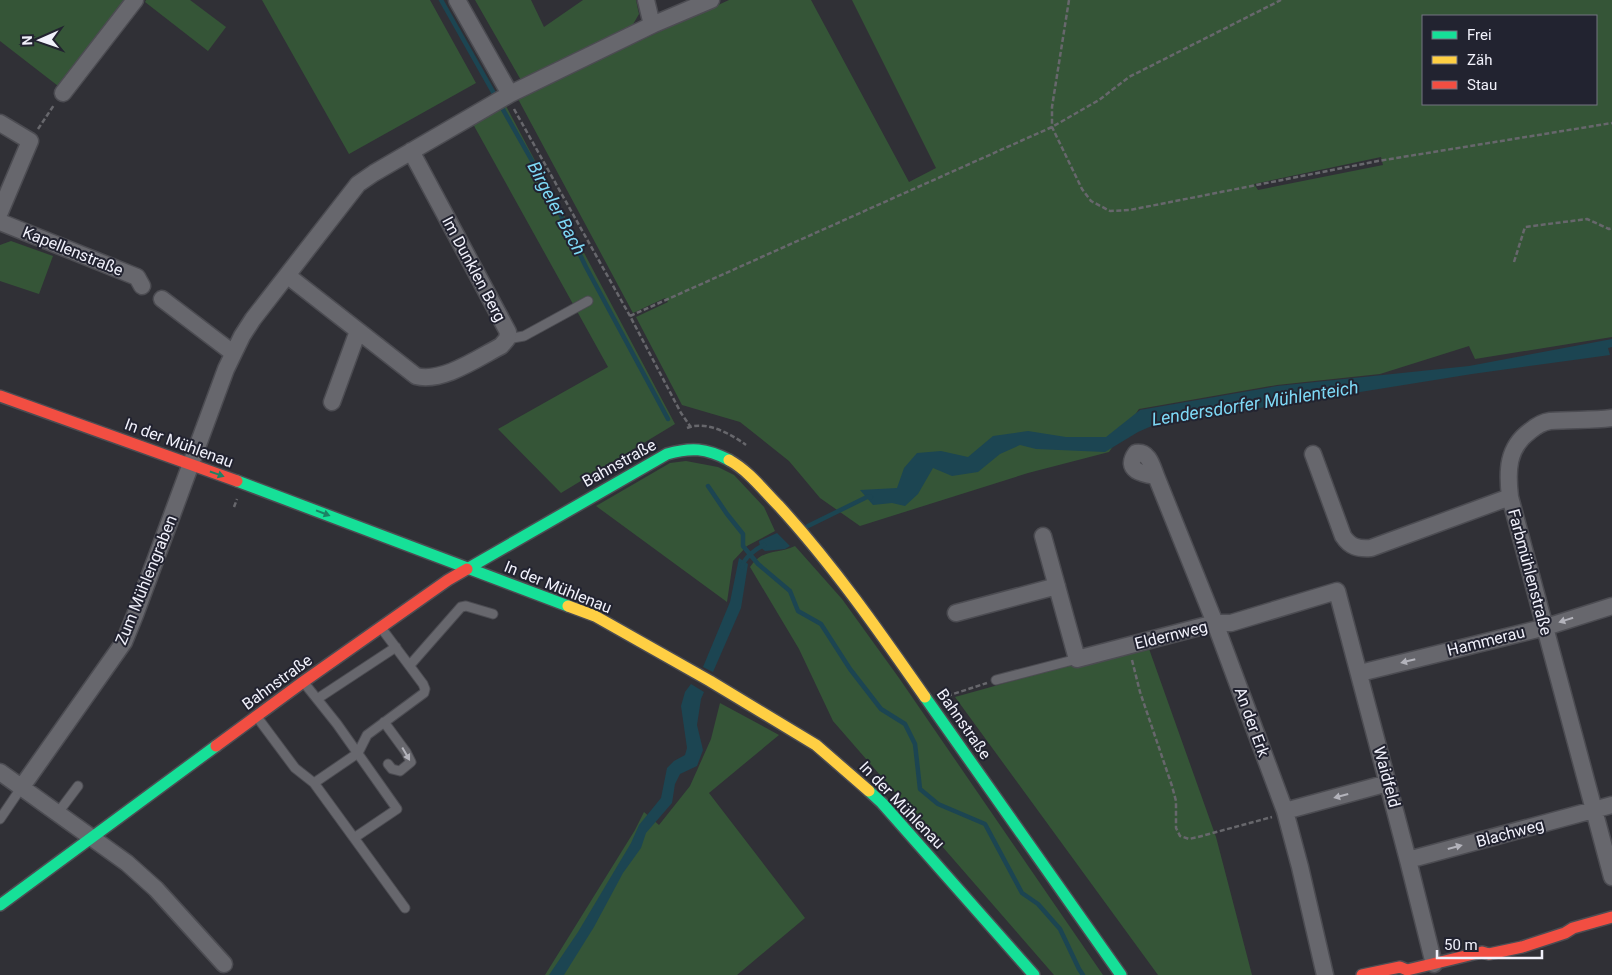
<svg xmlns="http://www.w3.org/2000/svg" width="1612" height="975" font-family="Roboto,sans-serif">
	<rect width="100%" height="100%" fill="#303036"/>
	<path fill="#355537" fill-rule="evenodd" d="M0 0H127L62 89 0 41Z
		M146 0H190L226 27 208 51 145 2Z
		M262 0H430L476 83 349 154Z
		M475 0H531L544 27 583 0H636L639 14 632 26 522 82Z
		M729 0H811L909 182 936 168 852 0H1612V337L1475 359 1469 346 1380 374 1277 385 1139 409 1109 452 1028 473 860 526 820 498 789 461 740 422 682 405 636 317 668 302 665 298 633 313 517 97ZM1423 16H1596V104H1423ZM1381 157 1383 165 1258 190 1254 184Z
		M506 106 675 424 561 493 498 429 608 367 473 124Z
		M11 241 53 256 39 294 0 281V245Z
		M686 461 718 467 734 475 764 507 775 531 747 546 733 561 727 602 596 506 670 463Z
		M795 546 842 599 899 678 1103 975H1054L833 721 799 649 750 567C763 548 776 555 795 546Z
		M1148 646 1216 837 1252 975H1158L955 697 1081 662Z
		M720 703 779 735 709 793 805 918 737 975H545L635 830 644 812 659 825 690 786 711 739Z"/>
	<path fill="#1c4552" d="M1612 339V347L1608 348 1610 355 1472 374 1154 425 1138 432 1105 452 1036 449 1020 445 1000 454 978 472 952 476 933 468 918 494 905 506 892 503 873 505 860 490 897 488 904 468 917 453 941 451 968 457 993 436 1028 431 1066 437H1106L1140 410 1277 386 1469 366Z
		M777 533 790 546 785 549 765 551 760 547 759 541Z
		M739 558 748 564 741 608 713 672 703 667 730 602Z
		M691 684 704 692 701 699 697 725 703 750 697 766 680 774 675 784 672 803 646 833 641 848 623 873 594 927 564 975H549L578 932 631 843 639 825 661 798 667 768 674 761 685 755 687 748 681 706 685 692Z"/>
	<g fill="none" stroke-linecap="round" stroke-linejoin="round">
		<path stroke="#1c4552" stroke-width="4.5" d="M441 0 548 189 586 267 668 419
			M708 486 727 514 743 534V546L758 564 790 591 798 611 821 624 850 669 881 709 905 724 915 744 920 789 938 804 985 824 1022 893 1038 904 1060 929 1079 969 1083 975
			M808 526 867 497H871
			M742 567C744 558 755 549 764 545"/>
		<defs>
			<path id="lane" d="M507 339 524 336 588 301
				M410 665 461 607 466 606 493 614
				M996 680 1077 659
				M305 684 337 724 397 809 354 838
				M317 699 396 647
				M257 717 295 768 314 783 405 908
				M384 722 406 752 411 762 400 771 392 769 388 764
				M314 783 358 753 367 735 424 693 425 689 423 684 382 629
				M57 814 78 786
				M0 819 21 788"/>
			<path id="street" d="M457 0 510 94
				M646 0 652 25
				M63 93 135 0
				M0 123 30 141 0 212
				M0 222 137 277 142 286
				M288 276 416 376C442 383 478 358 501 346L507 339 508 332 411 151
				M162 299 233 353
				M332 402 358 331
				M1612 418C1592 421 1571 419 1550 421 1543 422 1536 426 1530 431 1507 448 1507 471 1510 497L1612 877
				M1313 454 1343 536C1350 547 1358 549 1371 548L1510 497
				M1156 476C1144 474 1123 471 1136 453 1149 451 1152 466 1156 476L1215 623 1285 811 1300 867 1325 975
				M1043 536 1077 659 1215 623H1231L1337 591 1408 860 1434 964
				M956 613 1057 586
				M1360 673 1546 627 1612 606
				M0 772 127 863 156 889 224 964
				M21 788 124 642 135 615 226 369 242 336 253 319 358 184 374 173 510 94 652 25 711 0
				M1285 811 1388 783
				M1408 860 1612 805"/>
			<path id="fast" d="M237 481 568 606
				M467 569 667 454C691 447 706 448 729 460
				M925 697 1121 975
				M869 791 882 803 1034 975
				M0 905 216 746"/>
			<path id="slow" d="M729 460C749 471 763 490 779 506 833 565 879 631 925 697
				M568 606 595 616 710 681 816 745 869 791"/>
			<path id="jam" d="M0 396 237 481
				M216 746 303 682 448 580 467 569
				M1362 975 1400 967 1407 970 1482 952 1489 954 1522 947 1565 933 1573 928 1612 917"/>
		</defs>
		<use href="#lane" stroke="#4c4c52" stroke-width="11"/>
		<use href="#street" stroke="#4c4c52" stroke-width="19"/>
		<use href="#fast" stroke="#4c4c52" stroke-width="14"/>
		<use href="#slow" stroke="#4c4c52" stroke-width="14"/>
		<use href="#jam" stroke="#4c4c52" stroke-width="14"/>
		<path stroke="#67676c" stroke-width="2.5" stroke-dasharray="5 2.5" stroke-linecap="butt" d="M1069 0 1052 107V127L1082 189 1091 201 1110 211 1130 210 1378 161 1612 123
			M514 109 630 316 681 413 690 426
			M38 129 54 105
			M1514 262 1525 227 1587 219 1609 229 1612 228
			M630 316 1052 127 1099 100 1129 77 1281 0
			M687 428C706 420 731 434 746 445
			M234 507 237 499
			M1132 660 1140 692 1172 786 1176 801V828L1180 836 1189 839 1198 837 1272 817
			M947 696 987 683"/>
		<use href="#lane" stroke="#67676d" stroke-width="9"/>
		<use href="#street" stroke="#67676d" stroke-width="16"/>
		<use href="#fast" stroke="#16e098" stroke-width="11"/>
		<use href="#slow" stroke="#ffcf43" stroke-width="11"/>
		<use href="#jam" stroke="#f24e42" stroke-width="11"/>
	</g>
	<defs><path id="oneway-solid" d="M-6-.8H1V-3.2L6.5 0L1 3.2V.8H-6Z" transform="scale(1.25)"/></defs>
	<g fill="#1c8264">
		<use href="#oneway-solid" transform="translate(217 474) rotate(19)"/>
		<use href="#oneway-solid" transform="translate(323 513) rotate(21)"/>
	</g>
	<g fill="#b3b3bb">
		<use href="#oneway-solid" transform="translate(1566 620) rotate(162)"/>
		<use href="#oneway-solid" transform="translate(1408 661) rotate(166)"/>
		<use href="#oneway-solid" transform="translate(406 754) rotate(60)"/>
		<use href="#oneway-solid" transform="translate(1341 796) rotate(165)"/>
		<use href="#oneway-solid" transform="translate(1455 847) rotate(-15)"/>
	</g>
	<g text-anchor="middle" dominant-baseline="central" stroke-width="4" stroke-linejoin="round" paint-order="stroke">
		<g font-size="16" fill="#f1f1fb" stroke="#222330">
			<text transform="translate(73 251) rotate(22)">Kapellenstraße</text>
			<text transform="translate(474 269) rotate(62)">Im Dunklen Berg</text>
			<text transform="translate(179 443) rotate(20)">In der Mühlenau</text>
			<text transform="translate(619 463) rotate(-29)">Bahnstraße</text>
			<text transform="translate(1530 572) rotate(75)">Farbmühlenstraße</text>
			<text transform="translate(146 580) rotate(-68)">Zum Mühlengraben</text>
			<text transform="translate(558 587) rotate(22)">In der Mühlenau</text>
			<text transform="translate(1171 635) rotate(-14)">Eldernweg</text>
			<text transform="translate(1486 641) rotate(-14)">Hammerau</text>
			<text transform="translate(277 682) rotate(-36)">Bahnstraße</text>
			<text transform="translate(1252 722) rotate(70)">An der Erk</text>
			<text transform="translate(964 724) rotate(55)">Bahnstraße</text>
			<text transform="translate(1387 777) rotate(75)">Waidfeld</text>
			<text transform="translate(902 805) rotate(46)">In der Mühlenau</text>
			<text transform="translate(1510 833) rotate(-15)">Blachweg</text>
		</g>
		<g font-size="18" font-style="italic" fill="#7ed9f6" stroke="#222330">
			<text transform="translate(557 208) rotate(62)">Birgeler Bach</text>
			<text transform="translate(1255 403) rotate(-9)">Lendersdorfer Mühlenteich</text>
		</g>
	</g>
	<rect x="1422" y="15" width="175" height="90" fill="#222330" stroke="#757581"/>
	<rect x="1432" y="31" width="25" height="8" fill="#16e098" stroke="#757581"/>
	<text x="1467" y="40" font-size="15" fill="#f1f1fb">Frei</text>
	<rect x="1432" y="56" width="25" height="8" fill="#ffcf43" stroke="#757581"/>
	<text x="1467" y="65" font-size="15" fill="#f1f1fb">Zäh</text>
	<rect x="1432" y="81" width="25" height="8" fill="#f24e42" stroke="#757581"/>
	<text x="1467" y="90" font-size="15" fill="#f1f1fb">Stau</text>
	<g transform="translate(40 40) rotate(268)" stroke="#222330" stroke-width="4" paint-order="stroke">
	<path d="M0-4L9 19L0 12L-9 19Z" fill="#f1f1fb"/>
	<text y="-8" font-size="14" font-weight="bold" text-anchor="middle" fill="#f1f1fb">N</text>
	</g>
	<path d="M1437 950v8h105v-8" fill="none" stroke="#f1f1fb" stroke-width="2.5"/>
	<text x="1444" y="950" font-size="15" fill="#f1f1fb" stroke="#222330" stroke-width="4" paint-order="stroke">50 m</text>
</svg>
